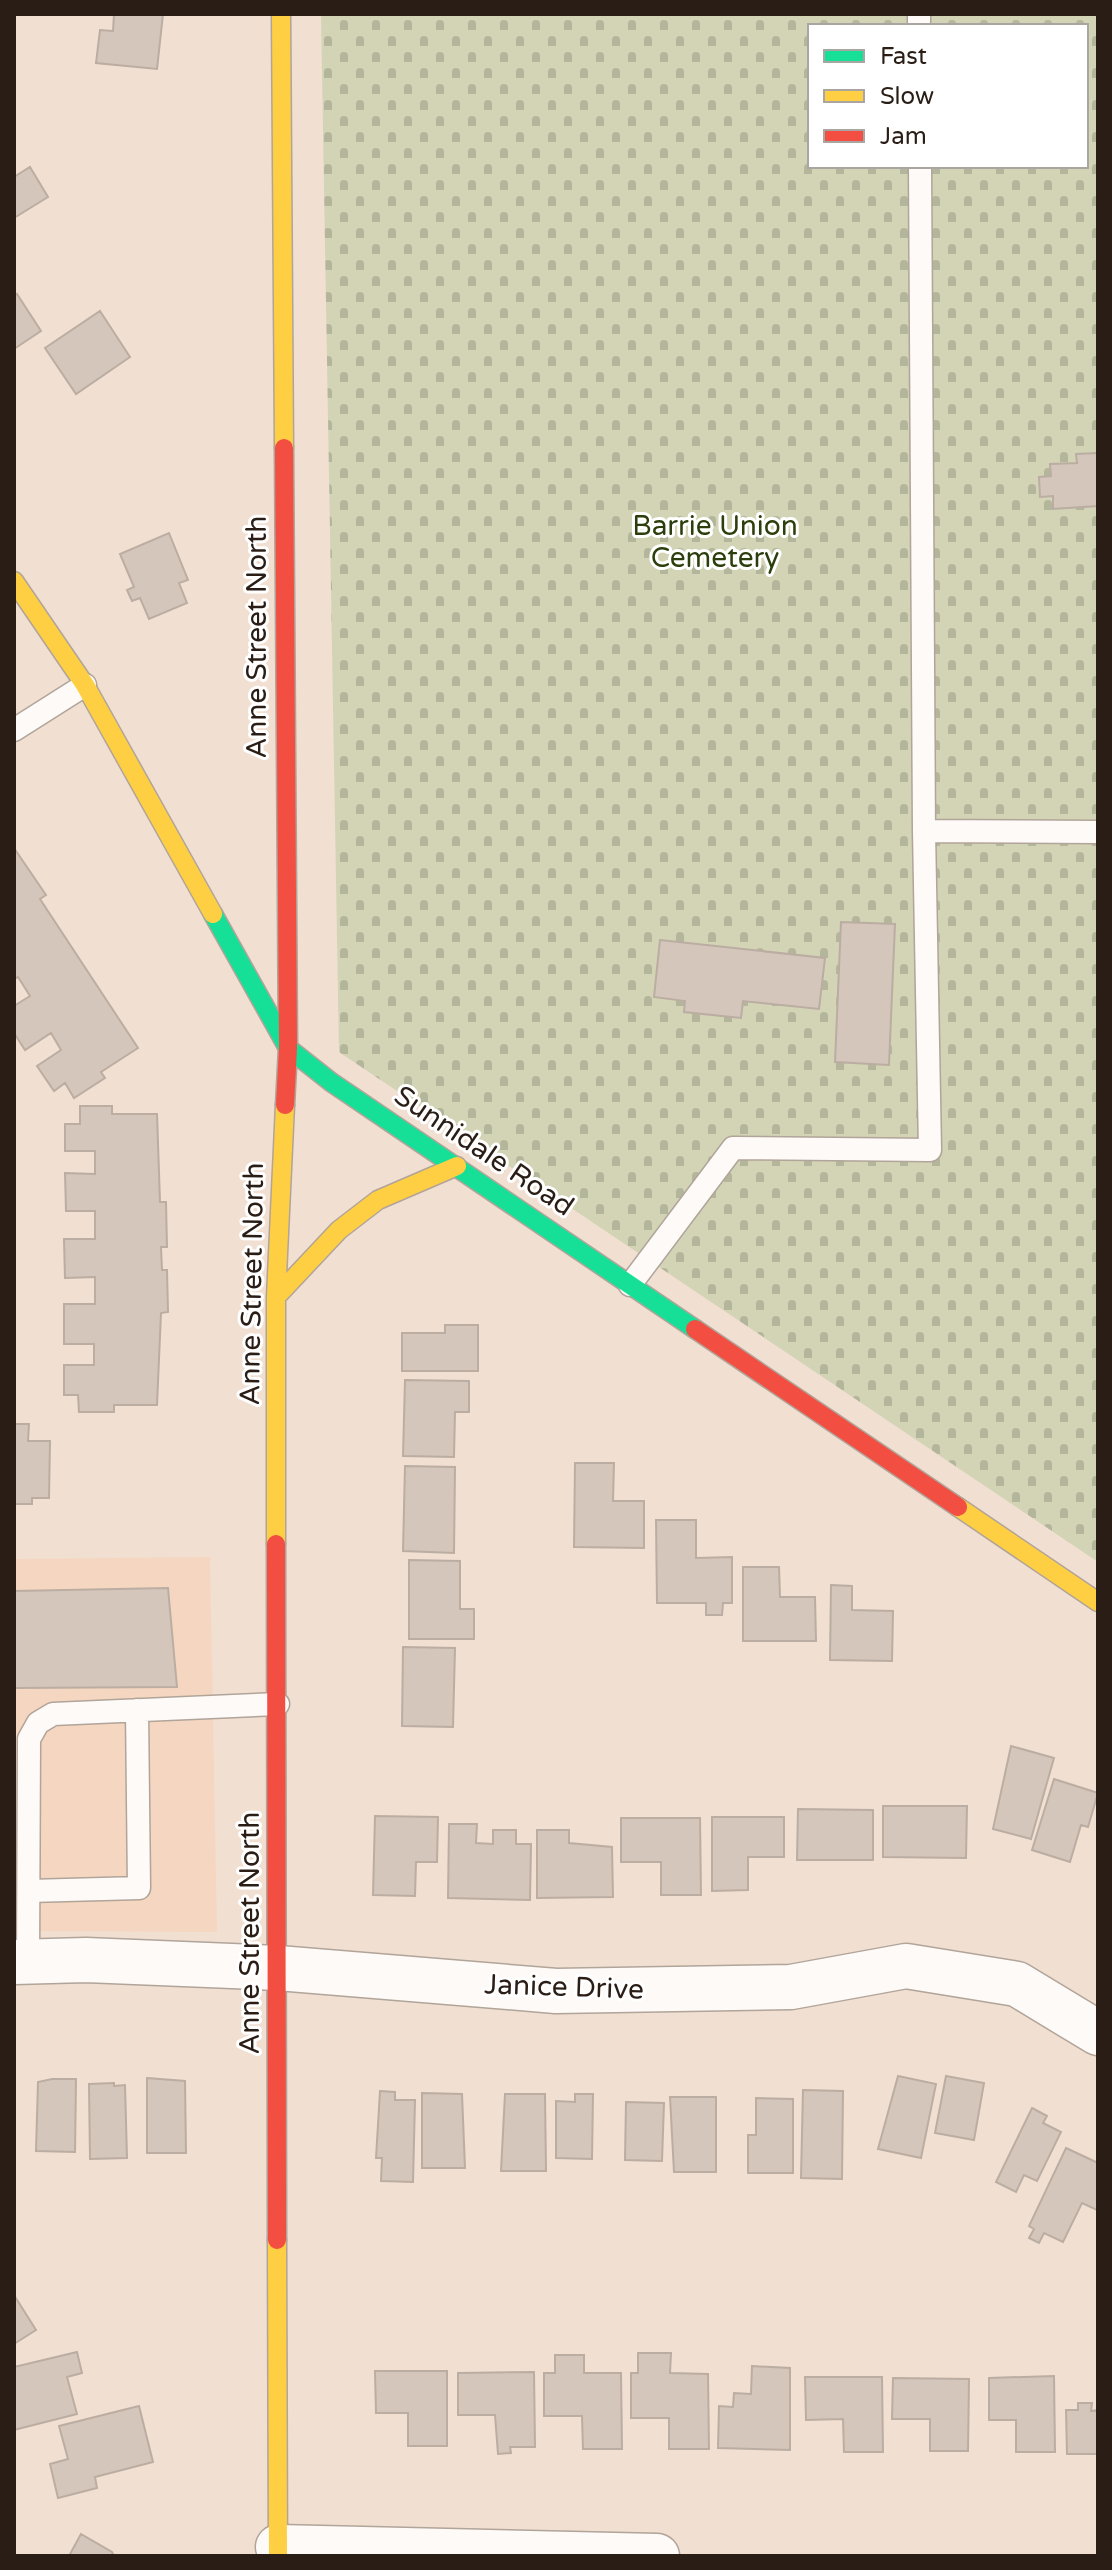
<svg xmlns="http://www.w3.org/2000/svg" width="1112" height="2570" font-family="'Varela Round',sans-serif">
	<defs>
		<pattern id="cemetery-stones" width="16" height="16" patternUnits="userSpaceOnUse" patternTransform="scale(2)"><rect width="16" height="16" fill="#d2d4b5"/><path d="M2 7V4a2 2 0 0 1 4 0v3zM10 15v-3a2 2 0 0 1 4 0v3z" fill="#b4b69b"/></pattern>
	</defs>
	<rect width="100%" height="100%" fill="#f1dfd1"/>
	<path fill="#f5d7c1" d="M210 1557 217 1932 14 1931V1559Z"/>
	<path fill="url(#cemetery-stones)" fill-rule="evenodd" d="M321 14H1098V1562L339 1052ZM810 26H1086V166H810Z"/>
	<path fill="#d4c6bb" stroke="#bbada2" stroke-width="2" d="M114 14H163L157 69 96 63 100 30 113 31Z
		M30 167 48 197 14 218V177Z
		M17 294 41 331 14 349V296Z
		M100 311 130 357 76 394 45 348Z
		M1098 453V506L1053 509V496L1040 497 1039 477 1051 476 1050 464 1077 463 1076 454Z
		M169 533 188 580 179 583 187 603 149 619 140 598 132 601 127 590 134 587 120 554Z
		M14 848 46 895 40 899 138 1048 101 1072 105 1078 74 1098 65 1083 54 1091 37 1066 61 1050 51 1033 25 1050 14 1033V1006L30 996 18 977 14 979Z
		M841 922 895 924 889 1065 835 1062Z
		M660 940 825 958 819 1009 743 1001 741 1018 684 1012 685 1001 654 997Z
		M80 1106H112V1114H157L160 1202H166L167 1247H161L162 1270H167L168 1312 161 1313 157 1405H114V1412H79L78 1395H64V1365H94V1344H64V1304H95V1277L65 1278 64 1239H95V1211H66L65 1173 95 1174V1151H65V1124H80Z
		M445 1325H478V1371H402V1333H445Z
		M405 1380 469 1381V1412H455L454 1457 403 1456Z
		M14 1424H29L28 1441H50L49 1498H32V1504H14Z
		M575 1463H614L613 1501H644V1548L574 1547Z
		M405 1466 455 1467 454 1553 403 1551Z
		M656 1520H696V1558L732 1557V1603H723L722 1615H706V1603H657Z
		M409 1560 460 1561V1609H474V1639H409Z
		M743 1567H779L780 1597H815L816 1641H743Z
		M831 1585 852 1586V1610L893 1611 892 1661 830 1660Z
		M168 1588 177 1687 14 1688V1591Z
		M403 1647 455 1648 453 1727 402 1726Z
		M1011 1746 1054 1758 1031 1839 993 1829Z
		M1054 1779 1098 1793 1088 1827 1081 1825 1070 1862 1032 1850Z
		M883 1806H967L966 1858 883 1857Z
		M798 1809 873 1810V1860H797Z
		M375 1816 438 1817 437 1862H416L415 1896 373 1895Z
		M712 1817H784V1857H748V1890L712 1891Z
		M621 1818H700L701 1895H661V1862H621Z
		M449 1824H477L476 1843 493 1844V1830H516V1844H531L530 1900 448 1898Z
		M537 1830H569V1843L612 1847 613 1897 537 1898Z
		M898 2076 936 2084 921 2158 878 2149Z
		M946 2076 984 2083 974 2140 935 2133Z
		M147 2078 185 2081 186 2153H147Z
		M52 2079H76L75 2152 36 2151 38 2082Z
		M114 2083V2086L125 2085 127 2158 90 2159 89 2084Z
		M803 2090 843 2091 842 2179 801 2178Z
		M380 2091 395 2092V2100H415L413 2182 381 2181 382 2158H376Z
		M422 2093 462 2094 465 2168H422Z
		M505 2094H545L546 2171H501Z
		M575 2094H593L592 2159 556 2158V2101L575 2102Z
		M670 2097H716V2172H674Z
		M756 2098 793 2099V2173H748V2135H756Z
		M626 2102 664 2103 662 2161 625 2160Z
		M1032 2108 1047 2116 1043 2123 1061 2132 1037 2181 1024 2175 1016 2192 996 2182Z
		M1066 2148 1098 2163V2208L1097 2210 1082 2203 1063 2242 1044 2233 1039 2243 1029 2238 1034 2229 1029 2226Z
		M14 2295 36 2330 14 2344Z
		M77 2352 82 2373 67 2377 77 2414 14 2430V2367Z
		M638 2353H671L670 2373 708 2374 709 2449H669V2418H631V2373H638Z
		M555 2355H584V2373H621L622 2449H583L582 2416H544V2373H555Z
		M752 2366 790 2368V2450L718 2448 719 2406 733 2407 734 2393 751 2394Z
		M375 2371H447V2446H408V2413H376Z
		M534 2372 535 2447H510L511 2453 498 2454 495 2415H458V2373Z
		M1054 2376 1055 2452H1016V2420H989V2378Z
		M805 2377H882L883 2452H844L843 2419 806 2420Z
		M893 2378 969 2379 968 2451H930V2419H892Z
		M1097 2391 1098 2454H1067L1066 2410H1078V2403H1092L1091 2411 1097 2410Z
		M139 2406 153 2462 95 2477 97 2488 58 2498 50 2464 68 2459 59 2426Z
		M81 2534 112 2552 114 2556H69Z"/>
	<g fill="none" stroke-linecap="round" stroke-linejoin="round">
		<defs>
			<path id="lane" d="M919 14V26
				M14 730 85 685
				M924 831 1098 832
				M630 1285 733 1148 930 1150 924 831 920 166
				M29 1891 139 1888 137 1710
				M28 1962 29 1739 38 1723 53 1714 278 1704"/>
			<path id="street" d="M14 1962 86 1960 278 1968 556 1991 791 1987 906 1966 1017 1984 1098 2033
				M278 2547 657 2556"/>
			<path id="fast" d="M213 914 288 1048 331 1082 695 1329"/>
			<path id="slow" d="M281 14 284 448
				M14 581 85 685 213 914
				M276 1297 339 1230 378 1200 457 1166
				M958 1507 1098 1602
				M276 1544V1297L285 1105
				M277 2240 278 2556"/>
			<path id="jam" d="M284 448 288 1048 285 1105
				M695 1329 958 1507
				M276 1544 277 2240"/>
		</defs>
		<use href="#lane" stroke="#b1a499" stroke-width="25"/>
		<use href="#street" stroke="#b1a499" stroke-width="47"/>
		<use href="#fast" stroke="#b1a499" stroke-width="21"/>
		<use href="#slow" stroke="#b1a499" stroke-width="21"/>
		<use href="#jam" stroke="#b1a499" stroke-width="21"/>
		<use href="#lane" stroke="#fdfaf8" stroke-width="22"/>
		<use href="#street" stroke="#fdfaf8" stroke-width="44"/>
		<use href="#fast" stroke="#16e098" stroke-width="18"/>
		<use href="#slow" stroke="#ffcf43" stroke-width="18"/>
		<use href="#jam" stroke="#f24e42" stroke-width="18"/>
	</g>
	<g text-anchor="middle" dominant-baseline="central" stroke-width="6" stroke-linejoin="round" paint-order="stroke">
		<g font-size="28" fill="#2c3e0b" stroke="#fff">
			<text x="715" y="526">Barrie Union<tspan x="715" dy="32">Cemetery</tspan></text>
		</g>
		<g font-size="28" fill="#291d15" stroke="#fff">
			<text transform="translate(257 637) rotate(-90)">Anne Street North</text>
			<text transform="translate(484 1151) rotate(34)">Sunnidale Road</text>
			<text transform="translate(252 1284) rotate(-89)">Anne Street North</text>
			<text transform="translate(250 1933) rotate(-90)">Anne Street North</text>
			<text transform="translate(564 1987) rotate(2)">Janice Drive</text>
		</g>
	</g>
	<rect width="1112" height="2570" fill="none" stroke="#291d15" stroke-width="32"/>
	<rect x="808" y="24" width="280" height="144" fill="#ffffff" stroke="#a9a5a1" stroke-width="2"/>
	<rect x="824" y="50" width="40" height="12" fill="#16e098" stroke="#a9a5a1" stroke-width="2"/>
	<text x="880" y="64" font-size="24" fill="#291d15">Fast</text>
	<rect x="824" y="90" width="40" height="12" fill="#ffcf43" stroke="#a9a5a1" stroke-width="2"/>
	<text x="880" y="104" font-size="24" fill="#291d15">Slow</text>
	<rect x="824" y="130" width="40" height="12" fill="#f24e42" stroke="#a9a5a1" stroke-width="2"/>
	<text x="880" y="144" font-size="24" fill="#291d15">Jam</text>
</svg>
